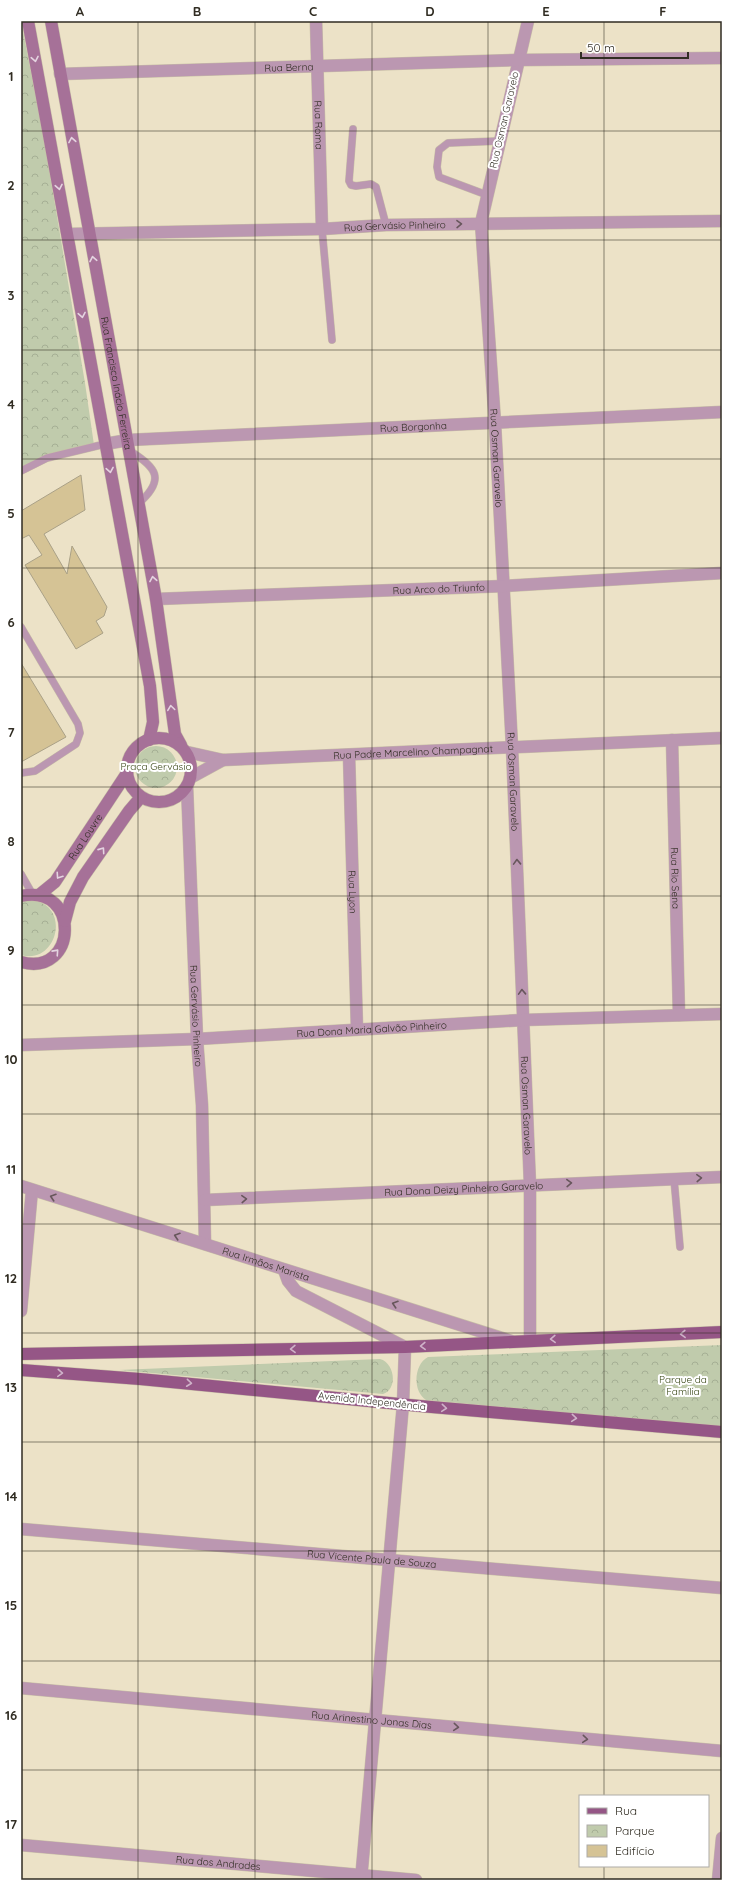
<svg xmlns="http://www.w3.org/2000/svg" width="743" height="1901" font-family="Quicksand,sans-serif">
	<defs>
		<pattern id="park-crowns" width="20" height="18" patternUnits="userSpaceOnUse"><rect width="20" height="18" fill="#c0cbac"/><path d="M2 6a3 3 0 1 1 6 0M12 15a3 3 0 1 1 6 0" fill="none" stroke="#a5af94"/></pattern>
	</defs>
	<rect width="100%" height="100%" fill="#ece2c7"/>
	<path fill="url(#park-crowns)" d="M21 21 43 133 85 383 94 445 21 470Z
		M135 767a21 21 0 1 1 42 0a21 21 0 1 1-42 0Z
		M21 901C26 901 32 900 37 901 71 911 55 965 21 955Z
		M722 1345V1427L426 1400C412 1391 414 1364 428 1357Z
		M380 1359C395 1363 398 1389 383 1394L119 1370Z"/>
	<path fill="#d5c395" stroke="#aaa187" d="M81 475 85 510 44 534 67 574 72 546 107 607 104 616 96 621 103 633 76 649 25 565 42 555 29 535 21 539V511Z
		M21 663 66 737 21 762Z"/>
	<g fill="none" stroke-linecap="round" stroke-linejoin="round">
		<defs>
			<path id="lane" d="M353 129 349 181 351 185 356 186 371 184 376 187 386 225
				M487 195 439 177 437 167 439 150 448 143 499 141
				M322 229 332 340
				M130 451C156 467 166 479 139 503
				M21 471 47 458 105 444
				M21 627 78 724 80 733 76 744 35 771 21 773
				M21 874 33 895
				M674 1179 680 1247"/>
			<g id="street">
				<path id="s1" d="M316 21 322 229"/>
				<path id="s2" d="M528 21 481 223 495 423 512 747 530 1185V1340"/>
				<path id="s3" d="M60 74 517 60 722 58"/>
				<path id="s4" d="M68 234 322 229 386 225 722 221"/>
				<path id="s5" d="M105 444 128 440 722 412"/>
				<path id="s6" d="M156 599 505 586 722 573"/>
				<path id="s7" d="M672 740 679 1015"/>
				<path id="s8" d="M187 752 223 760 722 738"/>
				<path id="s9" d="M349 755 357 1029"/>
				<path d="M190 778 223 760"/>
				<path id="s10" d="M187 786 197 1039 202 1105 205 1244"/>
				<path id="s11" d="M21 1045 197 1039 523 1020 722 1014"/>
				<path id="s12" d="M21 1186 511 1341"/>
				<path id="s13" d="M205 1200 722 1177"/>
				<path d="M284 1270 288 1281 296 1291 405 1347 403 1404 361 1880"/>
				<path d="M21 1311 32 1190"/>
				<path id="s14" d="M21 1529 722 1588"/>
				<path id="s15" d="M21 1688 722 1751"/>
				<path id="s16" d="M21 1845 416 1880"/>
				<path d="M718 1880 722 1838"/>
			</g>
			<g id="secondary">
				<path d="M28 21 150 686 153 722 149 740"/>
				<path id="s17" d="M51 21 156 599 175 734 181 745"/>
				<circle cx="159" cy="770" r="32"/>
				<path id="s18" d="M39 895 55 882 127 773"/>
				<path d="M21 896C81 883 78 978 21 962"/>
				<path d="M65 921 70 902 83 877 129 811 141 797"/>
			</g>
			<path id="primary" d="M21 1354 405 1347 722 1332
				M21 1370 140 1379 420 1406 722 1432"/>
		</defs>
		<use href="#lane" stroke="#c7bea6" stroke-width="8"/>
		<use href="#street" stroke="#c7bea6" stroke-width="13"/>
		<use href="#secondary" stroke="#c7bea6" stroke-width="13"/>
		<use href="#primary" stroke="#c7bea6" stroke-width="13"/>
		<use href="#lane" stroke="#bb97b1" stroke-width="7"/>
		<use href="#street" stroke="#bb97b1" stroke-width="12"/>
		<use href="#secondary" stroke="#a67198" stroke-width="12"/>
		<use href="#primary" stroke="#955686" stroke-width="12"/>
	</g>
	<defs><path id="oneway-chevron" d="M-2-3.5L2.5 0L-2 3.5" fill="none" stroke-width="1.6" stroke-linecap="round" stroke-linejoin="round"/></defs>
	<g stroke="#e4d4e0">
		<use href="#oneway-chevron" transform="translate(35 59) rotate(79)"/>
		<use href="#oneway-chevron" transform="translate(72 140) rotate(-100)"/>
		<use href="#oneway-chevron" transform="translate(59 187) rotate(79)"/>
		<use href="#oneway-chevron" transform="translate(93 259) rotate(-101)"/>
		<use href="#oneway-chevron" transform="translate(82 315) rotate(80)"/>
		<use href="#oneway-chevron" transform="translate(110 470) rotate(80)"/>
		<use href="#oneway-chevron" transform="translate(153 579) rotate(-100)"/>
		<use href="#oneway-chevron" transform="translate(171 708) rotate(-98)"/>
		<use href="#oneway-chevron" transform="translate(102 850) rotate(-55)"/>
		<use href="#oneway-chevron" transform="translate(59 876) rotate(124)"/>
		<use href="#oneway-chevron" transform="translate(56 952) rotate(-48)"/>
	</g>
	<g stroke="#68575c">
		<use href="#oneway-chevron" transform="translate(459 224) rotate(-1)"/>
		<use href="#oneway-chevron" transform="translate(517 862) rotate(-92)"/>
		<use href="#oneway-chevron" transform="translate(522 992) rotate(-92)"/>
		<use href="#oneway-chevron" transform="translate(699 1178) rotate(-3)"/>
		<use href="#oneway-chevron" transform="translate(569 1183) rotate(-2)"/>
		<use href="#oneway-chevron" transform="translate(53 1197) rotate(-162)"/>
		<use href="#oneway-chevron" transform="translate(244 1199) rotate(-3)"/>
		<use href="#oneway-chevron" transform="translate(177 1236) rotate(-162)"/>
		<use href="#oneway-chevron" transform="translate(395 1304) rotate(-162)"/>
		<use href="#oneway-chevron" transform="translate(456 1727) rotate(5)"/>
		<use href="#oneway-chevron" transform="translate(585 1739) rotate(5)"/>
	</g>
	<g stroke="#cfb3c9">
		<use href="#oneway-chevron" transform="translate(683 1334) rotate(178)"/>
		<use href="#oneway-chevron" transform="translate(553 1339) rotate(178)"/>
		<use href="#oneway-chevron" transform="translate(423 1346) rotate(178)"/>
		<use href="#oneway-chevron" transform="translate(293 1349) rotate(179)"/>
		<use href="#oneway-chevron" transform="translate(60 1373) rotate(4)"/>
		<use href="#oneway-chevron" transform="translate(189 1383) rotate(6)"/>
		<use href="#oneway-chevron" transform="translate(444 1408) rotate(5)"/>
		<use href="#oneway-chevron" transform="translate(574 1418) rotate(5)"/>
	</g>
	<path fill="none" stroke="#312d23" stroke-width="1" stroke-opacity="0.55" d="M138 21V1880M255 21V1880M372 21V1880M488 21V1880M604 21V1796M21 131H722M21 240H722M21 350H722M21 459H722M21 568H722M21 677H722M21 787H722M21 896H722M21 1005H722M21 1114H722M21 1224H722M21 1333H722M21 1442H722M21 1551H722M21 1661H722M21 1770H722M604 1866V1880"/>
	<g text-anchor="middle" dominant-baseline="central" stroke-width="4" stroke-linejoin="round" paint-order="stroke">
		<g font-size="10" fill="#312d23" stroke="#fff">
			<text stroke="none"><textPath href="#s3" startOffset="229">Rua Berna</textPath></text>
			<text transform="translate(504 120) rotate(-77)">Rua Osman Garavelo</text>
			<text stroke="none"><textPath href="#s1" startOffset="104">Rua Roma</textPath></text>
			<text stroke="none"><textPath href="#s4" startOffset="327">Rua Gervásio Pinheiro</textPath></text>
			<text stroke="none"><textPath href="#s17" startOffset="368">Rua Francisco Inácio Ferreira</textPath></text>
			<text stroke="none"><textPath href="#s5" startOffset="309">Rua Borgonha</textPath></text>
			<text stroke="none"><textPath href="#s2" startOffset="443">Rua Osman Garavelo</textPath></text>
			<text stroke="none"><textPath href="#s6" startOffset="283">Rua Arco do Triunfo</textPath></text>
			<text stroke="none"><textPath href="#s8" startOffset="227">Rua Padre Marcelino Champagnat</textPath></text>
			<text stroke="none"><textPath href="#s2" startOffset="767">Rua Osman Garavelo</textPath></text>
			<text stroke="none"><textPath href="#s18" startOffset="75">Rua Louvre</textPath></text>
			<text stroke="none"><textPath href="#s7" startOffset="138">Rua Rio Sena</textPath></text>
			<text stroke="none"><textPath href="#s9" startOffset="137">Rua Lyon</textPath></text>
			<text stroke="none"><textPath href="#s10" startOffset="230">Rua Gervásio Pinheiro</textPath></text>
			<text stroke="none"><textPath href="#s11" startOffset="351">Rua Dona Maria Galvão Pinheiro</textPath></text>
			<text stroke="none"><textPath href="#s2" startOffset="1091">Rua Osman Garavelo</textPath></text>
			<text stroke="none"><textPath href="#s13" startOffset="259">Rua Dona Deizy Pinheiro Garavelo</textPath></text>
			<text stroke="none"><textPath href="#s12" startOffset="257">Rua Irmãos Marista</textPath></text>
			<text transform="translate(372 1401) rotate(6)">Avenida Independência</text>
			<text stroke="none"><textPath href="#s14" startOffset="352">Rua Vicente Paula de Souza</textPath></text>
			<text stroke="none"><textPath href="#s15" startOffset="352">Rua Arinestino Jonas Dias</textPath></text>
			<text stroke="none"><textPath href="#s16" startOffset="198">Rua dos Andrades</textPath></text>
		</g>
		<g font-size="10" fill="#374513" stroke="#fff">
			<text x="156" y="766">Praça Gervásio</text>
			<text x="683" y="1379">Parque da<tspan x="683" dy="12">Família</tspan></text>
		</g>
	</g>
	<rect width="743" height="1901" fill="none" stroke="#ffffff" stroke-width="44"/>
	<rect x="579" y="1795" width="130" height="72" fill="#ffffff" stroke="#adaba7"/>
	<rect x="587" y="1808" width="20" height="6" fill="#955686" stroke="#adaba7"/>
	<text x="615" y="1815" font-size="12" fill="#312d23">Rua</text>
	<rect x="587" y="1825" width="20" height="12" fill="url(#park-crowns)" stroke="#adaba7"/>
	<text x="615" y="1835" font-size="12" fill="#312d23">Parque</text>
	<rect x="587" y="1845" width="20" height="12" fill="#d5c395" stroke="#adaba7"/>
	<text x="615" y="1855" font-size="12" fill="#312d23">Edifício</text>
	<path d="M581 52v6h107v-6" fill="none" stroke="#312d23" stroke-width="2"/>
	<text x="587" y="52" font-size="12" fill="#312d23" stroke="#ffffff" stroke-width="3" paint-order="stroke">50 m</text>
	<rect x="22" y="22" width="699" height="1857" fill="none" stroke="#312d23" stroke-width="1.5"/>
	<g font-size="13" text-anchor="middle" font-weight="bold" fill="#312d23">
		<text x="80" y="16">A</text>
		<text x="197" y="16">B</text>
		<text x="313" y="16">C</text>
		<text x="430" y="16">D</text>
		<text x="546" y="16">E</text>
		<text x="663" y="16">F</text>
		<text x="11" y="81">1</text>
		<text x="11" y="190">2</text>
		<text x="11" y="300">3</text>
		<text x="11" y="409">4</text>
		<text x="11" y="518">5</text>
		<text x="11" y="627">6</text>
		<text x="11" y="737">7</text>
		<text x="11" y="846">8</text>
		<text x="11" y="955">9</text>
		<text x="11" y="1064">10</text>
		<text x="11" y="1174">11</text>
		<text x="11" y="1283">12</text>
		<text x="11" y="1392">13</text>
		<text x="11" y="1501">14</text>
		<text x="11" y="1610">15</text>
		<text x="11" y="1720">16</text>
		<text x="11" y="1829">17</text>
	</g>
</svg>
